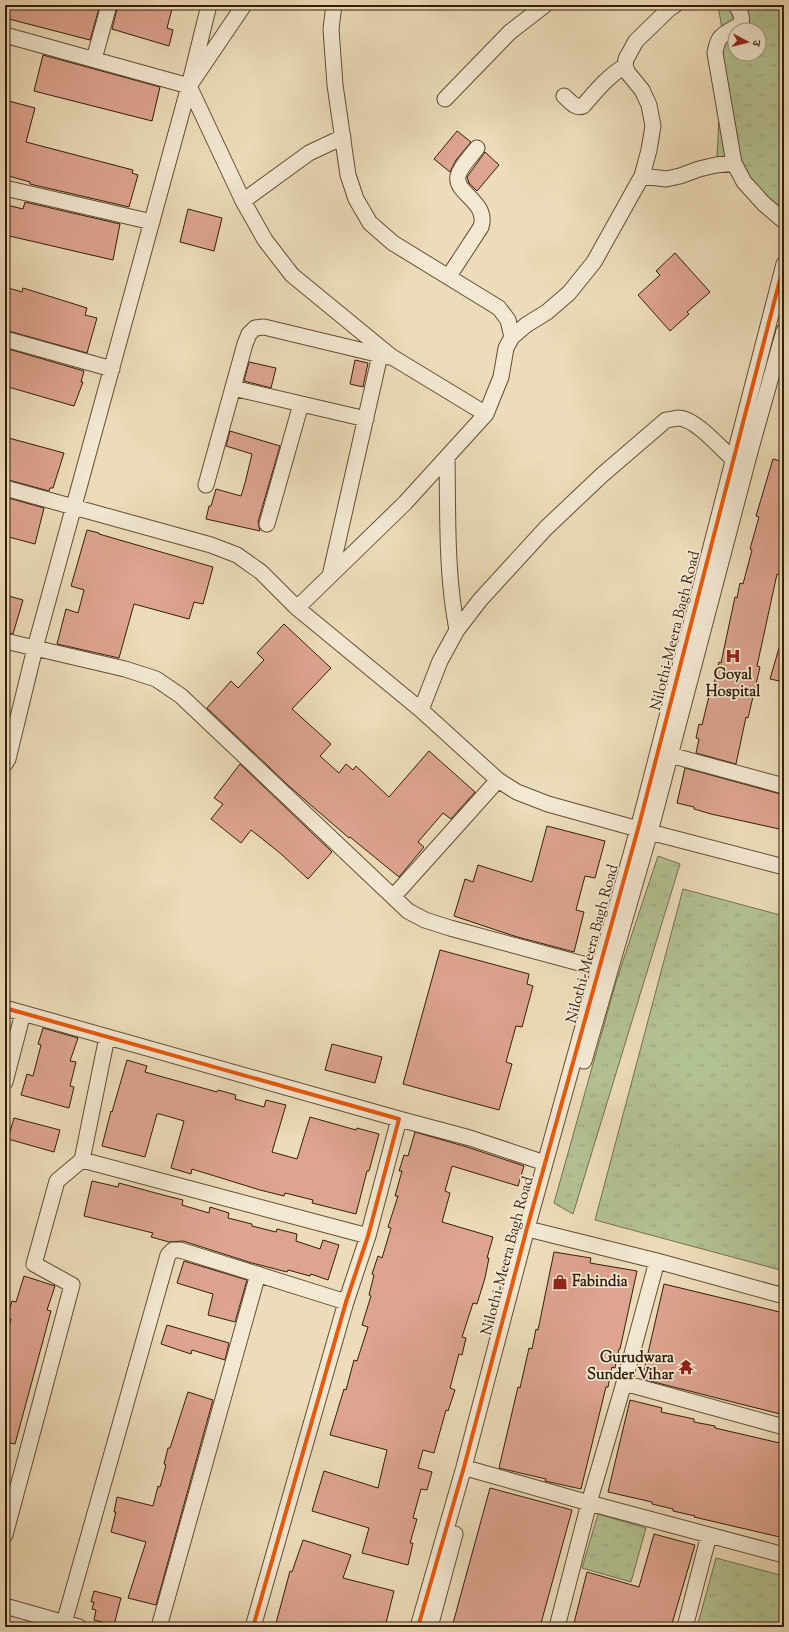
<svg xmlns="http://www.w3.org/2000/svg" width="789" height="1632" font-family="'Sorts Mill Goudy','Noto Serif Devanagari',serif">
	<defs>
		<pattern id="park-tufts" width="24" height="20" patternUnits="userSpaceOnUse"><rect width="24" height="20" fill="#b3c293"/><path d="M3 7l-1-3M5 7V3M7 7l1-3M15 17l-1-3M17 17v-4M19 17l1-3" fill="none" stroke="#9ba67d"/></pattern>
	</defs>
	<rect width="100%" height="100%" fill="#eddcb9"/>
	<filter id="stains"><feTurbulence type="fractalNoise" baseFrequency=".005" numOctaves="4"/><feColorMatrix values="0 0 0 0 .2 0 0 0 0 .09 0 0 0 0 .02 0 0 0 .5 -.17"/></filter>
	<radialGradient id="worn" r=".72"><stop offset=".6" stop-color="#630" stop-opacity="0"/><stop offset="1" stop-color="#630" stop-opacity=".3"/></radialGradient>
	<path fill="url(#park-tufts)" stroke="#74704e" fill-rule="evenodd" d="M718 5H784V196L781 208 717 157 723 35ZM735 30H759V54H735Z
		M658 856 680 864 573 1214 554 1203 616 982Z
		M683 889 784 916V1271L595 1220Z
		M598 1514 646 1528 631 1582 582 1568Z
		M716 1558 784 1576V1627H697Z"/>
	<path fill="#dda48f" stroke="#351d09" d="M5 5H100L90 40 5 18Z
		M118 5H173L167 28 173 30 169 46 112 29Z
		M43 55 160 87 152 121 34 91Z
		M5 100 35 108 26 142 133 170 132 173 138 175 129 207 30 184V182L5 175Z
		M457 131 471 142 456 160 450 172 434 159Z
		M485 152 499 165 477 191 469 183 467 177Z
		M25 202 120 224 113 260 5 235V211L7 205 23 209Z
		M188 209 222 218 214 251 180 242Z
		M675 253 710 292 687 312 689 314 670 331 638 295 660 275 656 271Z
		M5 287 22 292 23 288 87 308 85 315 97 318 87 353 5 330Z
		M5 348 84 371 81 382H83L74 406 5 386Z
		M355 360 368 363 363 387 350 384Z
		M249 362 276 368 271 388 244 381Z
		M230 431 280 446 258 522 260 531 206 519 209 506H211L216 489 241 496 245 483 252 454 226 446Z
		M5 437 64 453 53 488H50L49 491 5 479Z
		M773 459 784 462V568L782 575 777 574 757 666 760 667 748 718 746 717 736 764 696 753 699 739 696 738 699 724 702 725 710 692 712 693 719 662 721 663 735 597 737 598 740 583 743 584 752 550 750 549 759 517 756 516Z
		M5 497 44 508 35 544 5 536Z
		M87 530 99 533V534L213 567 203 604 194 602 189 619 134 604 119 658 57 644 66 609 78 613 84 590 71 586Z
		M5 595 23 600 13 634 5 632Z
		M284 624 331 668 292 709 331 744 320 756 339 773 346 764 353 770 356 766 389 797 429 751 475 792 451 819 443 813 418 842 424 847 399 877 350 837 349 838 290 787 207 708 231 681 238 688 264 660 257 653Z
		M781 641 784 642V682L770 679Z
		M240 764 332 852 308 879 280 853 251 830 241 843 211 819 223 804 214 798Z
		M685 768 784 795V830L711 814 694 809V807L677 803Z
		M547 826 605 841 595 878 585 876 576 910 584 912 574 952 514 936 454 916 465 879 473 882 478 865 532 882Z
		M440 950 529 974 527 984 533 986 522 1027 516 1026 506 1062 512 1064 499 1110 403 1084Z
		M43 1028 78 1038 70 1061 76 1062 70 1086 74 1087 69 1108 21 1095 27 1074 33 1076 41 1045 38 1044Z
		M332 1044 382 1057 375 1083 325 1070Z
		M127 1060 147 1066 145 1072 217 1092 218 1090 236 1095 235 1099 264 1107 266 1100 286 1105 272 1152 297 1159 310 1117 356 1130 357 1128 379 1134 369 1171H367L356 1214 312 1203 313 1200 285 1193 284 1196 260 1190 192 1169 191 1174 171 1168 184 1121 160 1114H157L145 1157 102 1146 111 1111 112 1112Z
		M14 1118 60 1130 54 1152 8 1139Z
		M415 1132 467 1147 524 1166 518 1186 452 1166 445 1191 450 1193 442 1222 493 1237 487 1258H489L485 1278 477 1304 473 1303 462 1337 466 1338 462 1355 459 1354 450 1388 455 1390 448 1411 446 1410 434 1453 423 1450 418 1468 432 1472 427 1490 421 1489 413 1518 417 1519 410 1543H413L408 1565 362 1553 369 1528 312 1511 324 1471 378 1488 387 1450 330 1435 344 1389 346 1390 354 1360 357 1361 368 1327 362 1325 371 1296 369 1295 374 1275 372 1274 378 1256 382 1258 391 1228 388 1227 398 1196H395L402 1171H399L404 1155 408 1156Z
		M92 1181 118 1187 119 1183 163 1195 183 1200 182 1205 209 1213 210 1207 229 1213 228 1218 252 1224V1226L276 1232 277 1229 297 1234 296 1241 320 1249 323 1240 339 1245 328 1280 311 1274 310 1276 288 1270 287 1272 252 1263 183 1241 169 1242 151 1237 153 1233 84 1216Z
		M554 1252 591 1258 590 1263 637 1271 620 1349H619L615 1368 612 1367 608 1387H606L581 1489 545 1481 546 1479 499 1468 518 1387 520 1388 529 1348 532 1349 536 1329 538 1330Z
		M184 1261 247 1280 235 1322 208 1315 213 1294 177 1283Z
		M24 1276 55 1286 47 1310 51 1311 15 1444 5 1442V1342L11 1319 7 1318 12 1301 16 1302Z
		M664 1284 784 1313V1415L642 1379Z
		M167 1325 229 1343 225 1360 192 1350 191 1354 161 1344Z
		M188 1392 213 1400 156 1605 128 1598 146 1542 111 1532 116 1512H114L117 1497 153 1506 158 1486 160 1487 166 1465 164 1464 168 1448H170Z
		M630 1400 662 1408 661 1412 694 1419V1422L715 1426V1428L784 1444V1538L694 1517 695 1516 673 1511V1509L652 1504V1502L608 1492Z
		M490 1488 572 1510 540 1627H452Z
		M654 1534 695 1545 671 1627H573L587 1572 639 1587Z
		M303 1540 351 1555 343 1578 394 1591 385 1627H275L290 1571 292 1572Z
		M94 1591 121 1598 114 1625 94 1620 96 1610 92 1609 94 1602H91Z"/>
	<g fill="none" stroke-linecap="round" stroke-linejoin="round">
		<defs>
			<path id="minor" d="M209 5 189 86 243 201 265 240 292 275 392 357 486 414
				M334 5 331 29 335 85 348 175 356 199 370 223 393 243 499 308 508 320 512 337
				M736 5C751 29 733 24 720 38 717 42 716 47 715 53L734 163 744 182 764 204 784 221
				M5 35 189 86
				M94 59 109 5
				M564 96C570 101 575 109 583 106 596 91 608 76 625 66
				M445 99 510 32 545 5
				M642 176 666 179 680 176 699 169 716 165 734 163
				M5 188 152 222
				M243 201 309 153 343 137
				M449 276 481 227C489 202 454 193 458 176 460 167 471 156 477 148
				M5 339 112 369
				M233 388 366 419
				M447 457C448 515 446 573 457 630
				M206 485 245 344 249 334 255 328 264 327 389 357
				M5 488 211 545 237 555 261 572 297 608 421 710 498 780 517 792 548 804 638 829 784 867
				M267 524 301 404
				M330 576 380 355
				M297 608 405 503 486 414 501 377 506 348 512 337 526 325 547 312 569 293 594 262 642 176 649 150 653 126 649 105 642 90 628 73 625 66 626 59 636 41 669 9 675 5
				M5 641 125 669 156 679 181 696 408 911 425 920 450 928 609 971
				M421 710 440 661 457 630 480 600 546 528 602 475 666 420C670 420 675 418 679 418 696 419 720 448 733 459L741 462
				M670 755 784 786
				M5 764 8 759 35 648 189 86 244 5
				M393 897 498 780
				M5 1008 399 1119 368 1236 346 1302 253 1627
				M584 1061 650 832 751 448 784 331
				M5 1082 23 1013
				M399 1119 470 1138 545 1163
				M82 1160 368 1236
				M536 1231 657 1261 624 1383
				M657 1261 784 1296
				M473 1470 589 1503 784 1555
				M5 1535 72 1285 34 1264 57 1181 82 1160 107 1037
				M5 1606 79 1627
				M64 1623 168 1255 173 1250H180L346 1302
				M159 1627 258 1274
				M418 1627 464 1467 527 1228 638 829 784 264
				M430 1627 455 1534
				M557 1627 589 1503 624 1383 784 1427
				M685 1627 709 1535"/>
		</defs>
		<use href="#minor" stroke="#634d35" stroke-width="17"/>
		<use href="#minor" stroke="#f3e8d2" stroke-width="15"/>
		<defs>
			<path id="cycleway" d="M5 1008 399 1119 368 1236 346 1302 253 1627
				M418 1627 464 1467 527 1228 638 829 784 264"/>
		</defs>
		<use href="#cycleway" stroke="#f3e8d2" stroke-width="6"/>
		<use href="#cycleway" stroke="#e8590c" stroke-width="4"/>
	</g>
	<defs>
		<symbol id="hospital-bare" viewBox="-9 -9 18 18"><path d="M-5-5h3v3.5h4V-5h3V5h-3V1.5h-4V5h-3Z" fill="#8f2418" stroke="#f3e8d2" stroke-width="2.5" paint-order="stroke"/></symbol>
		<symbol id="shop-bare" viewBox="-9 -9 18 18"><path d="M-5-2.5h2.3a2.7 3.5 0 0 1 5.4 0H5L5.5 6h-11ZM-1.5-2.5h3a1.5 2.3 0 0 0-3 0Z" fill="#8f2418" stroke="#f3e8d2" stroke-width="2.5" paint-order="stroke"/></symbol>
		<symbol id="temple-bare" viewBox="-9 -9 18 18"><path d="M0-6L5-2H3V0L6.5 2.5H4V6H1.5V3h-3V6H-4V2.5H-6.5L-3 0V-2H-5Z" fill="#8f2418" stroke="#f3e8d2" stroke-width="2.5" paint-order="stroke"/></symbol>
	</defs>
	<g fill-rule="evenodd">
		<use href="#hospital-bare" x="722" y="645" width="22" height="22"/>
		<use href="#shop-bare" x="549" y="1271" width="22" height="22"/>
		<use href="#temple-bare" x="675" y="1356" width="22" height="22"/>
	</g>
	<g text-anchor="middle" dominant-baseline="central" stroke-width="3.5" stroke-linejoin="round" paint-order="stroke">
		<g font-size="15" fill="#351d09" stroke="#f3e8d2">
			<text transform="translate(676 631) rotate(-76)">Nilothi-Meera Bagh Road</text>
			<text transform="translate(593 944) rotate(-75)">Nilothi-Meera Bagh Road</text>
			<text transform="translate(508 1256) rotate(-75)">Nilothi-Meera Bagh Road</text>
		</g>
		<g font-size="15" font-weight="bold" fill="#351d09" stroke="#f3e8d2">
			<text x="733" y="675">Goyal<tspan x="733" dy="17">Hospital</tspan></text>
			<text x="572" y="1282" text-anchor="start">Fabindia</text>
			<text x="674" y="1358" text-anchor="end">Gurudwara<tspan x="674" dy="17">Sunder Vihar</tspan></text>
		</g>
	</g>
	<rect width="789" height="1632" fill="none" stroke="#eddcb9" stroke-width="20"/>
	<rect x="6" y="6" width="777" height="1620" fill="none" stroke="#351d09" stroke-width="2"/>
	<rect x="10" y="10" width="769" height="1612" fill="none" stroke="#351d09"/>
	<g transform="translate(747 42) rotate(97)"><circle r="19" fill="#f3e8d2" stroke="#a79782"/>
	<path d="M0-3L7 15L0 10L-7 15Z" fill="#8f2418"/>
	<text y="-6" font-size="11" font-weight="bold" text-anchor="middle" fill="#351d09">उ</text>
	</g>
	<rect width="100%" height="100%" filter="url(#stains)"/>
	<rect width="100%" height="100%" fill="url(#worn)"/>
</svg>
